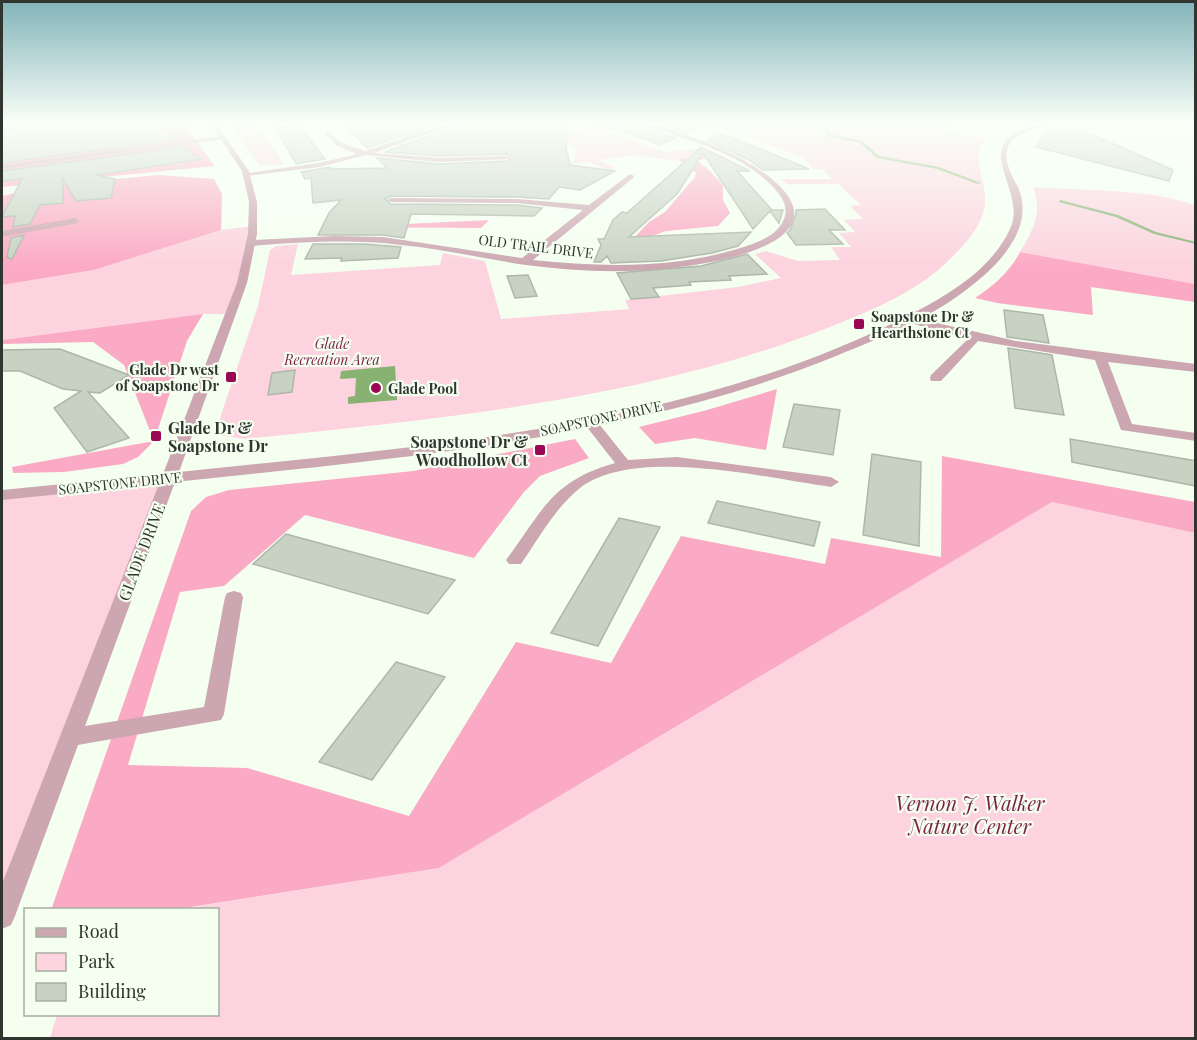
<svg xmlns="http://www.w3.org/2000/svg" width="1197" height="1040" font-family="'Playfair Display',serif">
	<rect width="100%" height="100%" fill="#f4fff0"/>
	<path fill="#fcd3df" d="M274 122H305L252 126 272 146 285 165H260L230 125Z
		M533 122C541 122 546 129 554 130 583 132 610 121 639 126L605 131 665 152 699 148 716 155 670 160 635 155 598 160 615 168 608 170 589 162 567 164 574 161 575 148 563 139 400 145 427 144 542 128Z
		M696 122 949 123 945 133 986 138C970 158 987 182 985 204 982 226 967 242 952 257 922 289 875 309 835 325 648 400 444 418 245 439L224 436 216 430 258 306 270 250 276 246 298 244 291 275 440 265 443 253 485 261 501 319 629 309 625 300 738 287 781 278 755 254 766 251 798 261 840 260 831 247H851L839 233 855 232 844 220 863 219 850 206 861 205 838 184H787L781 179H832L822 169H813L804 158 742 134Z
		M1033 187C1087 191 1144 188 1195 205V284L1020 252C1033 230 1043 212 1033 187Z
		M254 226 231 314H203L2 340V285L94 270 221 230Z
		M169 479 15 881 2 916V495Z
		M1052 502 1195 533V1038H50L57 1015 218 1014V910L180 909 439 868Z"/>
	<path fill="#fbaac5" d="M2 122H135L15 139 2 143Z
		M154 122H182L215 166 2 187V146L79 131Z
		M716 155 719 157 696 160 708 169 723 185V200L730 213 718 226 666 231 628 244 649 222 665 212 695 177 696 173 677 159Z
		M157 175 214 179 222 194 221 230 94 270 2 285V196L38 187Z
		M489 220 481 228 343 227Z
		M1020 252 1195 284V302L1091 287 1093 315 997 303 975 298C993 286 1010 272 1020 252Z
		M203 314 187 341 154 441 138 457 123 464 64 472 13 473 12 467 154 441 124 365 93 342 2 344V340Z
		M777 389 766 450 695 438 655 444 639 427 707 410Z
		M575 439 589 458 540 476 524 492 474 558 305 515 224 586 180 592 128 765 247 768 409 816 516 642 611 663 681 536 825 564 831 538 941 557 942 456 1195 502V533L1052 502 439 868 178 909 51 910 191 511 206 497 229 490 413 471Z"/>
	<path fill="#87b272" d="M395 366 397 400 348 404V397L355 396 356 378 340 379 341 371Z"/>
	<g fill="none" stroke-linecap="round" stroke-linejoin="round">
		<path fill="#87b272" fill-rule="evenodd" d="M818 122 830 125 829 133 832 135 862 141 879 156 939 167 981 183 978 184 937 169 877 158 860 143 830 137 826 133 827 126Z
			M1060 200 1118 215 1156 232 1196 242V244L1154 234 1116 217 1059 202Z"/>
	</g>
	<path fill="#c8d2c3" stroke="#adb7a9" stroke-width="1.5" d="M62 122H150L175 140 2 163V132L21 133 18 126Z
		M342 122H444V124L425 128 367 148Z
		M512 122H569L566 147 570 165 615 171 580 190 559 187 549 199 517 197 391 196 385 199 391 204 517 205 542 208 534 216 411 214 404 238 383 235H318L329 213 341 200 313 203 311 178 305 179 301 172 330 167 331 169 387 168 377 158 439 164 508 161 510 158 506 154 439 156 385 152 431 135 468 126Z
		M674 122H707L687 133 661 124Z
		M299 125 307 136 325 159 296 164 275 127Z
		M638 128 665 135 676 138 660 145 620 130Z
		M1046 130 1084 131 1173 170 1169 181 1036 147Z
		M716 133 736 139 809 169 763 170 749 160 708 141Z
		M184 147 201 159 96 175 115 179 111 198 76 201 63 179V203L40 205 30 224 13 227 15 216 2 217 22 179 2 181V171Z
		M701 147 750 171H737L772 210H783L779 223 770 211 753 229 703 153 677 194 629 237 751 232 738 246 712 253 661 261 611 263 607 256 601 262H594L601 245 598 239H604L613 220 622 212 627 213 699 149 703 153 700 148Z
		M825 209 845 230H829L843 244 796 245 787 233 790 230 796 214V210Z
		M24 235 12 259 7 257 11 238Z
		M313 244H364L401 247 398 258 341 261 342 258 305 259Z
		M747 254 767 274 729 276 731 280 689 282 691 285 653 288 659 297 631 299 617 273 701 266Z
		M528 275 537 296 515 298 507 276Z
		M1004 310 1043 315 1049 343 1007 337Z
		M1008 348 1052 355 1064 415 1015 408Z
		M60 349 129 375 100 393 88 392 129 438 87 452 54 408 81 391 63 389 20 371H2V350Z
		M295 370 292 392 268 395 272 373Z
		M794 404 840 410 833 455 783 447Z
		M1070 439 1196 461V486L1072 462Z
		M872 454 921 462 919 546 863 535Z
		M717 501 820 522 814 546 708 523Z
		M619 518 660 527 598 646 551 633Z
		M286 534 455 580 428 614 253 564Z
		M396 662 445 677 372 780 319 762Z"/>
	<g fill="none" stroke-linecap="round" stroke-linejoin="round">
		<path fill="#cca7b2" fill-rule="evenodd" d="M465 122H476L430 133 374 153 439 158 506 156 508 159 439 162 366 155 319 167 246 176 242 174 319 163 357 154 337 146 325 134 328 132 342 143 365 151 426 130Z
			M631 122C651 121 673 130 692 137 766 163 862 226 725 259 660 274 592 274 526 265 485 259 443 249 401 245 352 239 302 242 252 246L247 243 252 240 334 236 383 237 522 258 583 210 517 203 391 202 387 200 391 198 517 199 589 205 630 174 634 176 633 178 533 260C601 267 671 269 737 249 753 244 775 238 783 221 791 206 779 192 768 182 743 158 703 144 670 134 658 130 642 128 631 122Z
			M222 136 224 139 2 169V165Z
			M75 218 79 221 78 223 2 237V231Z
			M911 317 1016 341 1196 364V372L1108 362 1132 424 1196 433V441L1121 430 1095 360 978 341 941 381H931L930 378 931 375 968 339 907 322V318Z
			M590 418 595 419 628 460 677 457 831 477 839 482 831 487C766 478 635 446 580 488 555 508 539 538 521 564H509L506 560 509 556C544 508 553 481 615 463L583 422Z
			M234 591 241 593 243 597 224 714 221 720 72 746 64 743 61 737 64 731 72 728 204 707 225 597 227 593Z"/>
		<path fill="#cca7b2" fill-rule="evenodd" d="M209 122H215L249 171 257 202V234L247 283 179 472C422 446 688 429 909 315 947 296 991 270 1010 229 1028 192 972 149 1023 130 1032 126 1042 121 1052 122 1039 130 1014 131 1008 147 1003 161 1012 176 1018 187 1036 229 997 267 966 290 927 320 880 338 836 356 627 441 397 458 175 482L15 916 11 925 2 929V884L159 484 2 500V490L163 474 237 283 248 234 249 202 242 171Z"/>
	</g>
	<linearGradient id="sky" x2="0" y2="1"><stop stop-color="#81b3b9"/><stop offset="0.46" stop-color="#fafff8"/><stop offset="1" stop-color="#fafff8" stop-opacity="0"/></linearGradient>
	<rect width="1197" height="267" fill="url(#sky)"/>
	<g fill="#9b0654" stroke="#f4fff0" stroke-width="2">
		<rect x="853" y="318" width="12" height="12" rx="3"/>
		<rect x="225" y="371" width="12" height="12" rx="3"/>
		<circle cx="376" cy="388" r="6"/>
		<rect x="150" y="430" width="12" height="12" rx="3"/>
		<rect x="534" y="444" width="12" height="12" rx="3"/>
	</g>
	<g text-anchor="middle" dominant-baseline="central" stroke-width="4.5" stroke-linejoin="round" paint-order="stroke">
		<g font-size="14" fill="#30352f" stroke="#f4fff0">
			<text transform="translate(536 246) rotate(7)">OLD TRAIL DRIVE</text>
			<text transform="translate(601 418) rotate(-12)">SOAPSTONE DRIVE</text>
			<text transform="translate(120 483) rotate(-6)">SOAPSTONE DRIVE</text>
		</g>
		<g font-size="14" font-weight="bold" fill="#30352f" stroke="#f4fff0" text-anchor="start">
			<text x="871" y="316">Soapstone Dr &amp;<tspan x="871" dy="16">Hearthstone Ct</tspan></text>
			<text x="219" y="369" text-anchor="end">Glade Dr west<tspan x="219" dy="16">of Soapstone Dr</tspan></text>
			<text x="388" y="388">Glade Pool</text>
		</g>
		<g font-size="14" font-style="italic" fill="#7b1f47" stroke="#f4fff0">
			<text x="332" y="343">Glade<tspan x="332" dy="16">Recreation Area</tspan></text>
		</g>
		<g font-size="16" font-weight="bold" fill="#30352f" stroke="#f4fff0" text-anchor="start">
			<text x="168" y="427">Glade Dr &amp;<tspan x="168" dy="18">Soapstone Dr</tspan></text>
			<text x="528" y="441" text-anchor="end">Soapstone Dr &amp;<tspan x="528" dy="18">Woodhollow Ct</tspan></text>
		</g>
		<g font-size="16" fill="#30352f" stroke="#f4fff0">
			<text transform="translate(141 552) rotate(-69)">GLADE DRIVE</text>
		</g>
		<g font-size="20" font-style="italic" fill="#7b1f47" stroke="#f4fff0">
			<text x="970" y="802">Vernon J. Walker<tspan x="970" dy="23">Nature Center</tspan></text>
		</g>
	</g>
	<rect width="1197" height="1040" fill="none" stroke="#30352f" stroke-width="6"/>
	<rect x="24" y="908" width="195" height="108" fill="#f4fff0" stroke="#a6aea3" stroke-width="1.5"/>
	<rect x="36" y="928" width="30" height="9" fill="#cca7b2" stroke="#a6aea3" stroke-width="1.5"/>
	<text x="78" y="938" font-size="18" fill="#30352f">Road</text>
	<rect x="36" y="953" width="30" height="18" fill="#fcd3df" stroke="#a6aea3" stroke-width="1.5"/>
	<text x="78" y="968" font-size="18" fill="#30352f">Park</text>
	<rect x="36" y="983" width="30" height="18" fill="#c8d2c3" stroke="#a6aea3" stroke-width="1.5"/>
	<text x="78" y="998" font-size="18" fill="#30352f">Building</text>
</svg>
